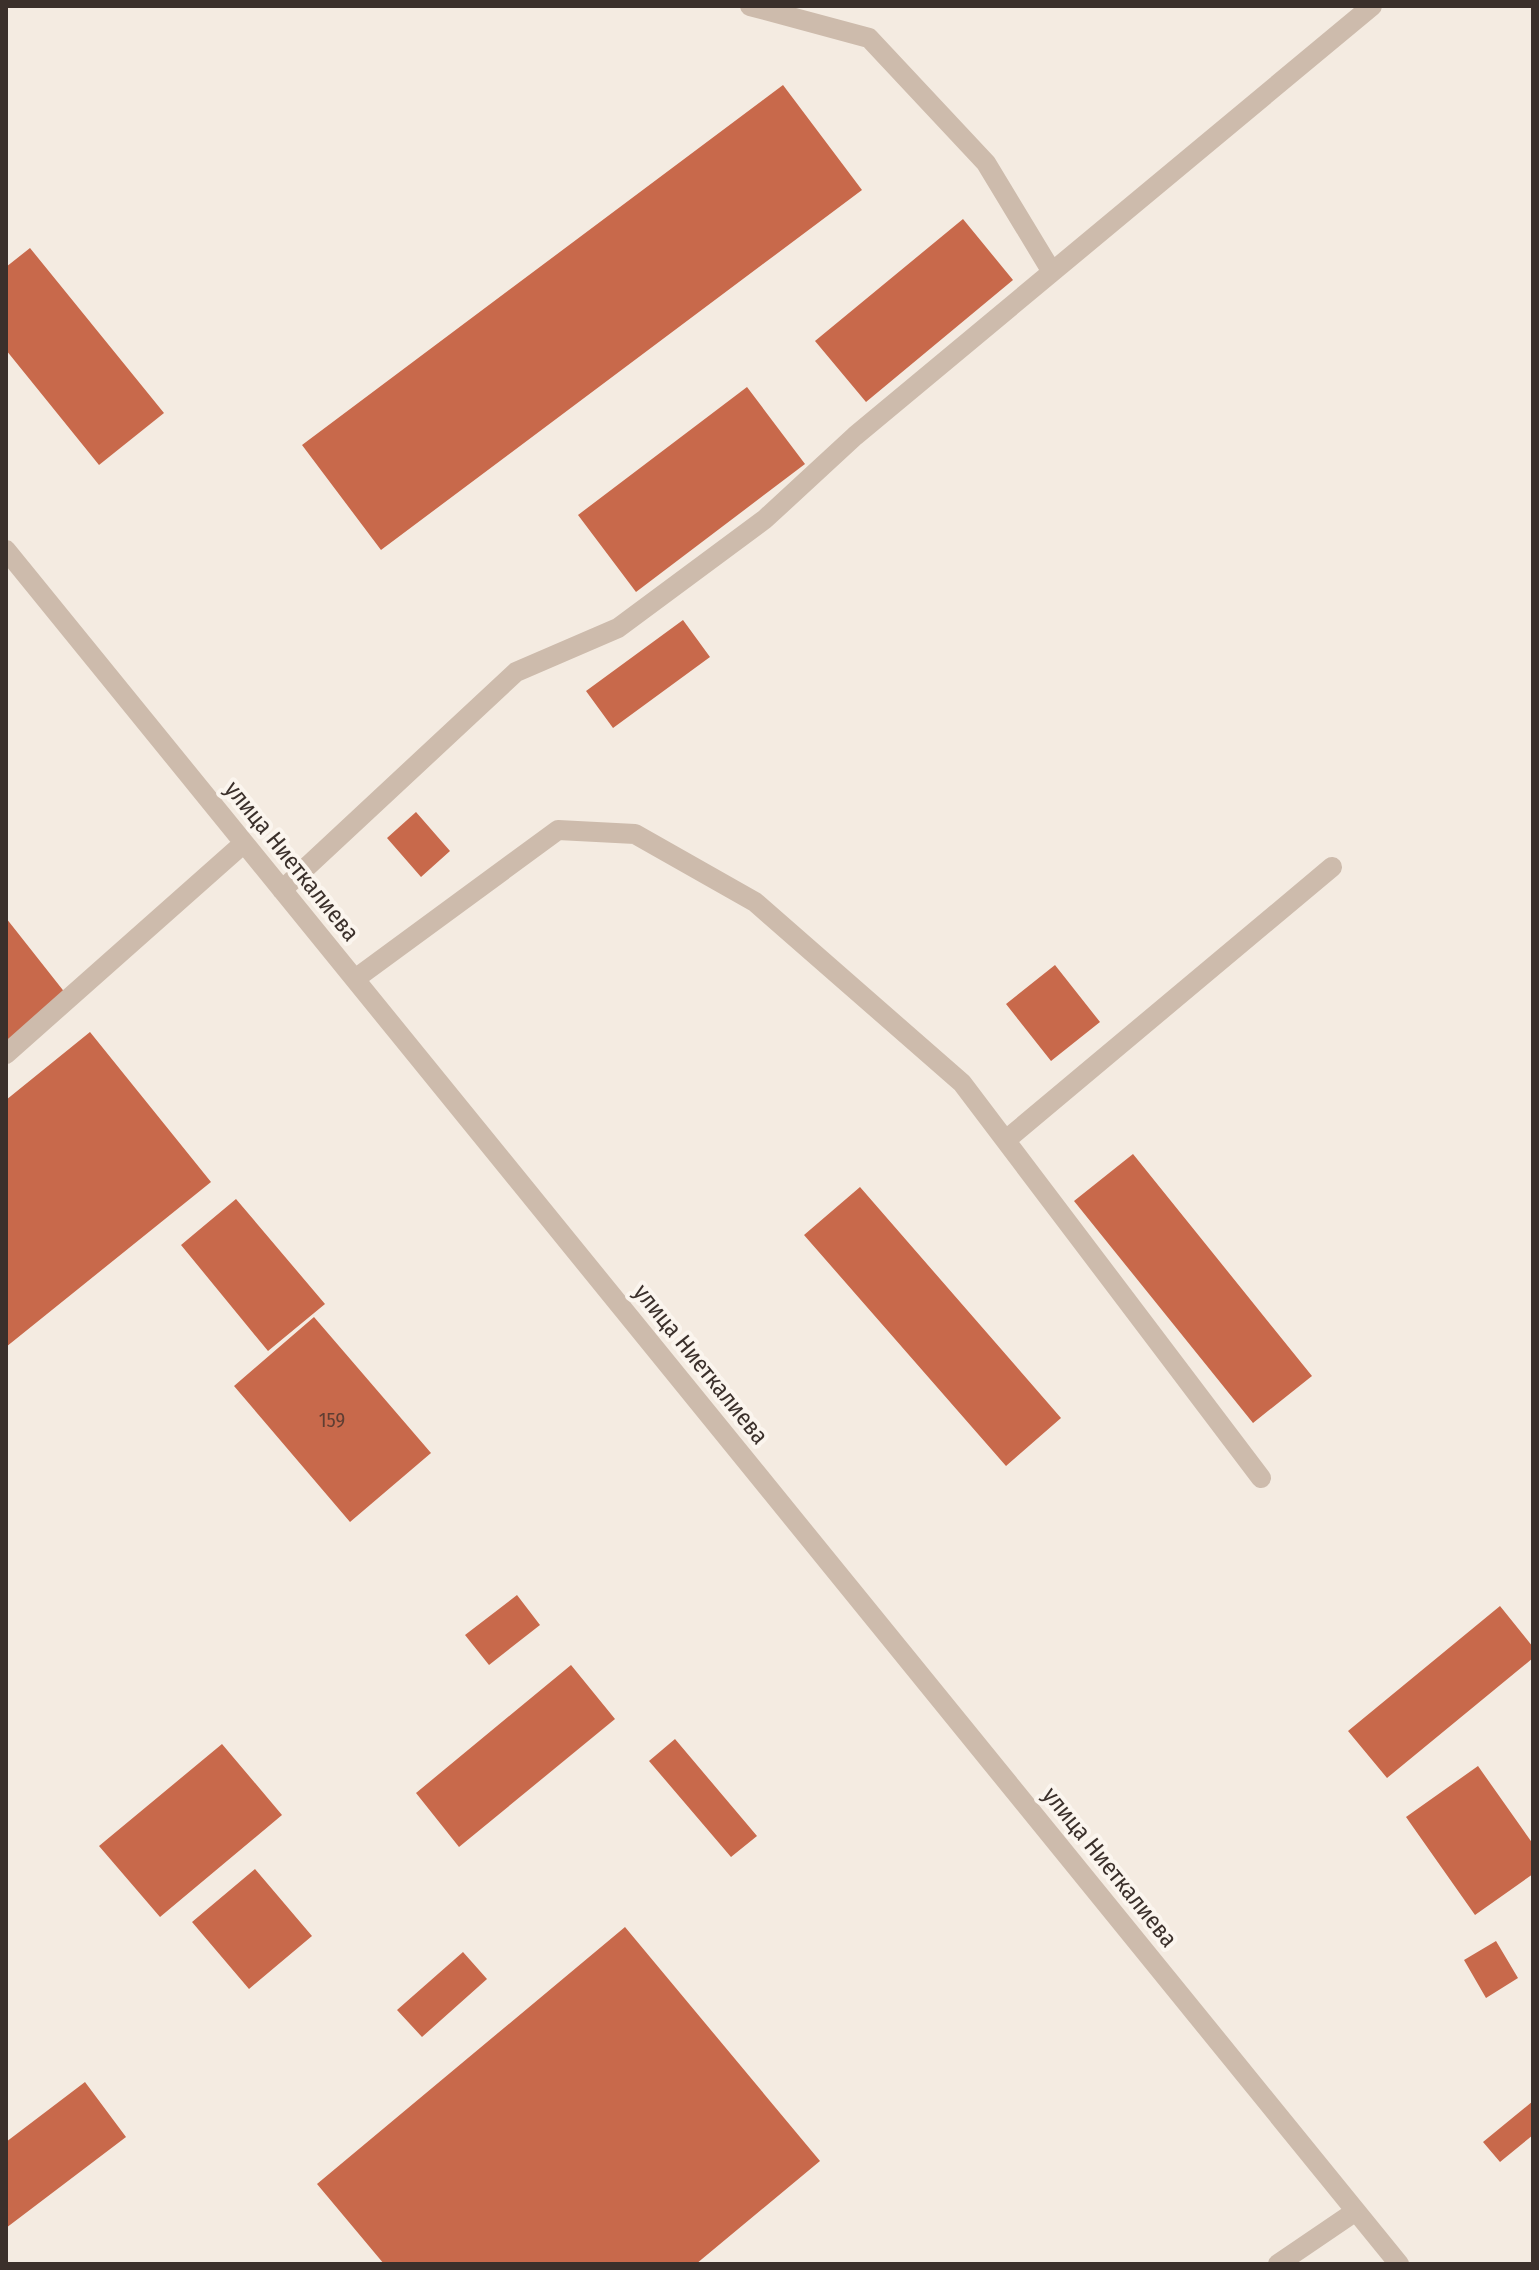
<svg xmlns="http://www.w3.org/2000/svg" width="1539" height="2270" font-family="'Fira Sans Condensed',sans-serif">
	<rect width="100%" height="100%" fill="#f4ebe1"/>
	<path fill="#c8694b" d="M783 85 862 190 381 550 302 445Z
		M963 219 1013 280 866 402 815 341Z
		M30 248 164 413 99 465 6 350V267Z
		M747 387 805 464 636 592 578 515Z
		M683 620 710 657 613 728 586 691Z
		M416 812 450 851 421 877 387 838Z
		M6 918 66 994 6 1042Z
		M1055 965 1100 1022 1051 1061 1006 1004Z
		M90 1032 211 1182 6 1347V1100Z
		M1133 1154 1312 1376 1253 1423 1074 1201Z
		M860 1187 1061 1418 1006 1466 804 1235Z
		M236 1199 325 1304 268 1351 181 1245Z
		M314 1317 431 1453 350 1522 234 1386Z
		M517 1595 540 1625 489 1665 465 1635Z
		M1500 1606 1533 1647V1658L1387 1778 1348 1731Z
		M571 1665 615 1719 459 1847 416 1793Z
		M675 1739 757 1836 731 1857 649 1761Z
		M222 1744 282 1815 160 1917 99 1846Z
		M1478 1766 1533 1844V1874L1475 1915 1406 1817Z
		M255 1869 312 1936 249 1989 192 1922Z
		M625 1927 820 2161 696 2264H384L317 2184Z
		M1496 1941 1518 1978 1486 1998 1464 1960Z
		M463 1952 487 1979 422 2037 397 2010Z
		M85 2082 126 2137 6 2228V2142Z
		M1533 2101V2135L1500 2162 1483 2142Z"/>
	<g fill="none" stroke-linecap="round" stroke-linejoin="round">
		<path stroke="#cdbbac" stroke-width="20" d="M750 6 869 38 986 163 1052 272
			M6 550 1399 2264
			M282 890 516 672 618 628 765 519 855 436 1372 6
			M355 979 558 830 635 834 755 902 962 1083 1261 1478
			M6 1054 244 843
			M1006 1140 1332 867
			M1278 2264 1356 2211"/>
	</g>
	<g text-anchor="middle" dominant-baseline="central" stroke-width="8" stroke-linejoin="round" paint-order="stroke">
		<g font-size="20" fill="#5e3e33">
			<text x="332" y="1420">159</text>
		</g>
		<g font-size="24" fill="#3b302b" stroke="#fbf5ee">
			<text transform="translate(292 861) rotate(51)">улица Ниеткалиева</text>
			<text transform="translate(701 1364) rotate(51)">улица Ниеткалиева</text>
			<text transform="translate(1110 1867) rotate(51)">улица Ниеткалиева</text>
		</g>
	</g>
	<rect width="1539" height="2270" fill="none" stroke="#3b302b" stroke-width="16"/>
</svg>
